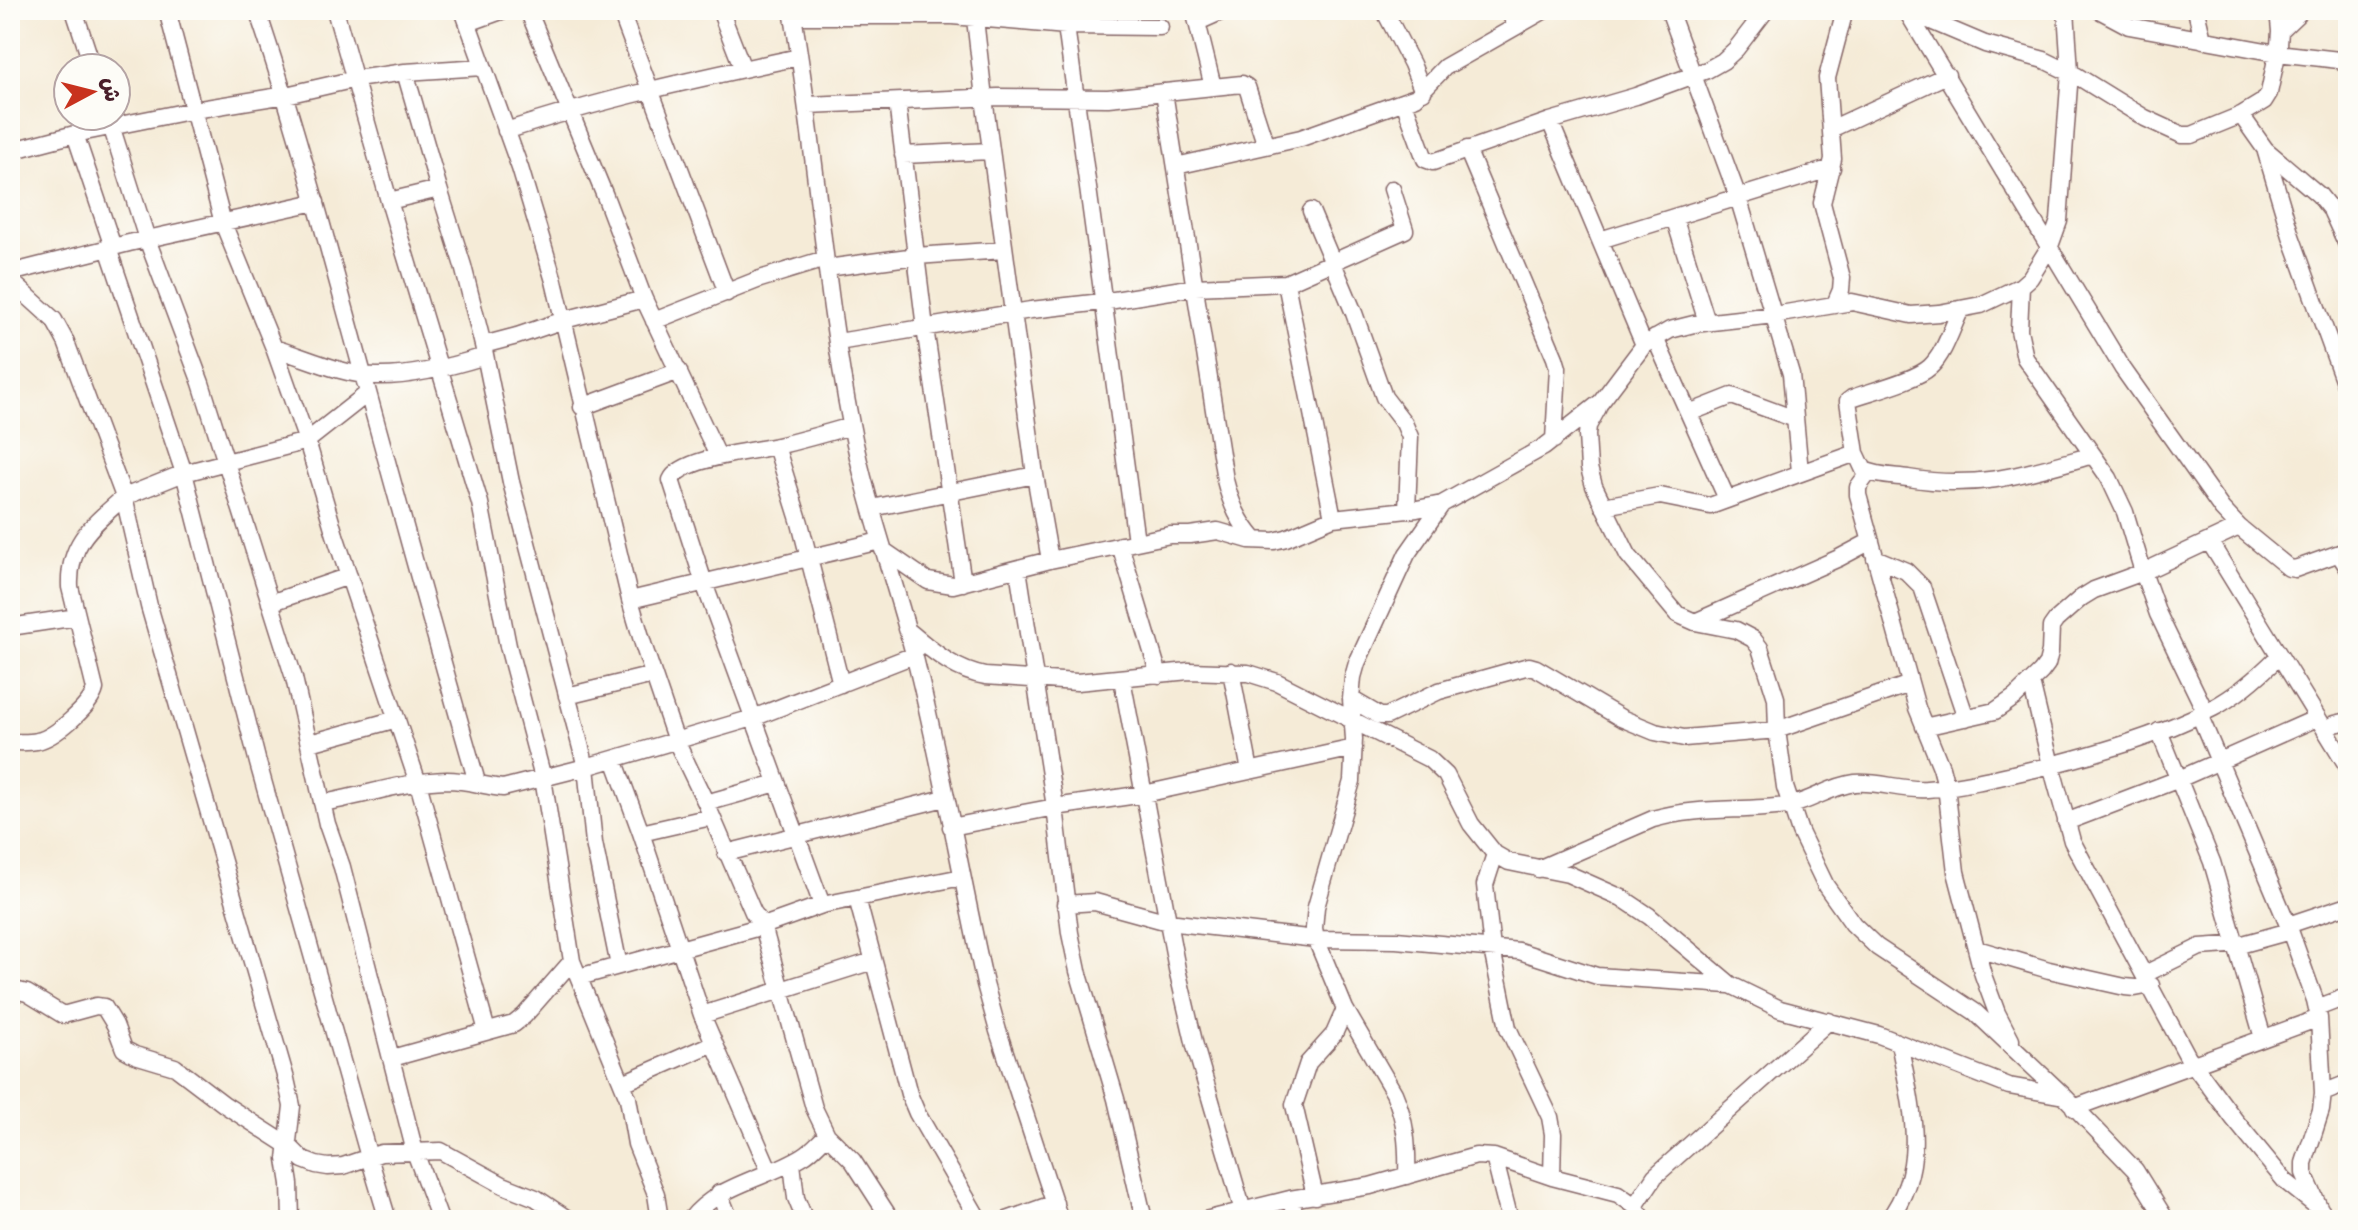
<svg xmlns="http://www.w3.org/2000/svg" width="2358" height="1230" font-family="Mynerve,'Playpen Sans Arabic',sans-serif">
	<rect width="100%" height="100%" fill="#fdfcf7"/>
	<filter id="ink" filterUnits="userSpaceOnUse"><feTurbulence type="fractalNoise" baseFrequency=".0125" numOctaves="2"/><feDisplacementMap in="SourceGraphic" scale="16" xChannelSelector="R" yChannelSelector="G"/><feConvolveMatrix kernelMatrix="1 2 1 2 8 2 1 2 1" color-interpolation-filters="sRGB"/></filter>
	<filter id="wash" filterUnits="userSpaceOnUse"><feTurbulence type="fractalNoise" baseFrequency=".006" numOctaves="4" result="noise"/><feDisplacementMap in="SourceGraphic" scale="32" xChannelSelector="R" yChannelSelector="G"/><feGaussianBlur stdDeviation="1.8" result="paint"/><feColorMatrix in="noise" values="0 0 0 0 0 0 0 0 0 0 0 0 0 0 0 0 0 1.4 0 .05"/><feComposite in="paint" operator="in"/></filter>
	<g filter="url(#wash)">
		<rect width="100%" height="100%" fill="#f5ebd7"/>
	</g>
	<g filter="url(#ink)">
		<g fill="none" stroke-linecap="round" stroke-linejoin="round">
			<defs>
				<path id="minor" d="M74 10 93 68
					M167 10 223 223 274 348 307 441 335 535 418 783 487 1031
					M257 10C298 131 330 255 364 378 401 513 438 648 477 782
					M335 10 389 201 480 503 508 646 543 778 572 961 628 1098 636 1144 656 1194 660 1220
					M463 10 520 168 554 281 630 600 644 647 676 741 706 803 753 912 763 926 814 1108 827 1135 853 1161 891 1220
					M528 10 605 196 644 299 718 456
					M620 10 727 293
					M720 10 743 69
					M792 10C816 147 824 287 851 424 866 504 895 580 915 658 942 766 961 876 985 984L998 1031 1060 1220
					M1061 10 1066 26 1136 541
					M1194 10 1213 87
					M1384 10 1412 64 1423 92
					M1508 10 1516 25
					M1669 10 1738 197 1791 374 1800 472
					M1906 10 2123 369 2222 509 2239 527 2289 568 2295 569 2348 550
					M2099 10 2129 26 2277 53 2339 60 2348 64
					M2196 10 2203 40
					M1907 11 1985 44 2044 60 2077 76 2145 118 2182 135H2192L2241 115 2264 101 2269 93 2279 45 2280 31 2278 10
					M793 16H952L1066 26 1160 27
					M975 19 984 98 1035 475 1050 560
					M1198 22 1225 10
					M468 23 504 10
					M2280 31 2302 10
					M1164 92 1225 480C1231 504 1239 522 1255 540
					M897 102 925 328 963 583
					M1404 102 1425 159 1433 162 1550 121 1636 96 1707 70 1723 61 1736 49 1766 10
					M807 105 998 97 1108 98 1242 84 1247 87 1266 146
					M2241 115 2265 149 2291 236 2348 393
					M108 116 147 239 201 383 294 678 327 824 342 867 415 1152 440 1220
					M1550 121 1644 345
					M1831 129 1947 75
					M506 131C602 99 700 78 799 57
					M75 134 113 247
					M1467 149 1555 358 1558 368 1554 440
					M2266 150 2319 195 2331 210 2348 247
					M10 151 75 134 194 110 286 95 356 79 405 72 483 67
					M903 155 991 151
					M1176 166 1301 138 1416 97 1445 67 1545 10
					M439 189 463 266 483 345 511 482 586 767 594 843 619 966
					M389 201 439 189 405 72
					M1311 211 1354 313 1384 397 1404 423 1410 437 1407 510
					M1674 217 1707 322
					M1600 240 1832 168
					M108 248 184 473 258 763 369 1157 388 1220
					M827 268 916 256 1004 250
					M10 273 129 243 316 202
					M10 280 54 320 66 342 124 497 184 473 307 441 368 393
					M1286 283 1333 518
					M2021 286 2019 330 2025 358 2109 478 2125 512 2143 572 2158 614 2205 711
					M1835 304 1841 290 1842 278 1822 203 1833 159 1827 78 1845 10
					M1961 309C1952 327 1945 353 1930 367 1916 380 1872 391 1852 398L1848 401 1856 453 1864 470C1877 476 1893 476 1908 478 1980 490 2025 474 2093 455
					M654 321 760 279 825 259
					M1655 338 1727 499
					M838 342 1031 310 1102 302 1195 287 1286 283 1405 230 1392 189
					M483 345 517 336 564 320 644 299
					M274 348C307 358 342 375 376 376 410 377 453 366 485 356
					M582 407 679 371
					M1598 408 1588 426 1587 435 1589 468 1594 486 1628 555 1677 614 1695 622 1736 630 1753 639 1760 648 1776 698 1777 730 1785 787 1800 832 1826 886 1853 924 1877 947 1975 1012 2064 1096 2135 1170 2166 1220
					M1689 413 1732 396 1795 419
					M776 446 800 523 841 684
					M1869 472 1858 487V495L1917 708 1941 767 1946 786 1956 872 1983 975 1997 1013 2011 1040
					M1603 506 1660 496 1710 506 1856 453
					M872 508 1035 475
					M2209 541 2348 767
					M1120 545 1159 675
					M883 550 928 581 953 585 1050 560 1170 535H1190L1218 531 1249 540 1274 541 1286 538 1333 518 1417 509 1442 504 1544 447 1601 402 1644 345 1670 330 1694 324 1774 315 1852 302 1911 315 1939 313 1981 305 2021 286 2030 278 2050 246 2059 221 2070 72 2066 10
					M2339 554 2348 568
					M1875 558 1906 571 1922 587 1966 718
					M1018 569 1055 807 1070 933 1078 971 1116 1099 1144 1220
					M630 600 880 541
					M270 603 349 576
					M1695 622 1839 558 1871 541
					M10 627 77 617
					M906 629C931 649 952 670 985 676L1077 682 1189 671 1248 673 1277 682 1429 759 1446 775 1471 824 1495 854 1509 862 1568 874 1622 898 1649 916 1731 985 1780 1009 1879 1035 2009 1086 2064 1096
					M1231 671 1250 771
					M1122 679 1177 969 1195 1046 1243 1211
					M2031 682 2051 765 2072 841 2188 1057 2234 1119 2285 1181 2320 1209
					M567 696 653 675
					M1351 699 1380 716H1387L1439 691 1529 666 1536 668 1621 718 1655 732 1684 738 1777 730 1910 684
					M2199 714 2288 925 2315 1000 2319 1018 2323 1093 2321 1110 2304 1163V1173L2320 1209 2328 1220
					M1924 727 1995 711 2015 697 2041 672 2047 664 2050 652 2051 627 2056 620 2081 598 2094 590 2143 572 2239 527
					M2325 730 2335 724 2348 721
					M2159 731 2212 862 2263 1038
					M10 742C19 742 28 743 37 741 54 738 91 706 95 689L70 587C68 542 94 524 124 497L149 606 286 1079 292 1106 286 1159 290 1184 291 1220
					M310 743 397 719
					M614 759 641 833 702 1015 770 1172
					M322 803C364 796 404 781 447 780 467 780 484 786 503 788L586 767 753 718 914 655
					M706 803 777 783
					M2066 822 2179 779 2317 718
					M951 827 1055 807 1144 794 1354 748
					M641 833 711 817
					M726 853 945 798
					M1495 854 1485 885 1492 949 1508 1028 1550 1117 1553 1134 1552 1177
					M1538 869 1653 819C1700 806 1739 812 1786 806 1809 803 1830 786 1855 783 1879 781 1903 791 1927 789 1963 786 2000 777 2035 769 2095 754 2157 737 2213 708 2238 695 2259 676 2279 656
					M857 898 909 1094 917 1113 979 1220
					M1065 904 1095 902 1168 922 1316 939 1396 940 1519 951 1597 976 1729 985
					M822 905 704 583 671 480C680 458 754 451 777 446 802 440 827 433 851 426
					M2288 925 2348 905
					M1977 949 2049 970 2125 987 2135 988 2151 985
					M2145 974 2200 947 2243 944 2290 931
					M579 977 763 926 822 905 962 877
					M10 989 27 993 63 1015 96 1006 104 1007 115 1025 124 1049 135 1055 175 1067 225 1105 289 1146 303 1160 316 1165 328 1167 343 1166 381 1153 441 1151 503 1185 536 1198 569 1220
					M2317 1008 2348 996
					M702 1015 873 961
					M392 1058 514 1024 524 1016 572 961
					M623 1083 714 1043
					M2323 1093 2348 1083
					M2074 1108 2319 1018
					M1494 1157 1510 1220
					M792 1163 796 1198 805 1220
					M1407 1176C1408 1146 1406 1121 1394 1093L1345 1009 1316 939 1314 928 1316 907 1352 781 1354 739 1351 699 1353 677 1357 663 1407 554 1442 504
					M719 1193 730 1220
					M1315 1196 1294 1105 1308 1063 1334 1034 1345 1009
					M1290 1199 1297 1220
					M1635 1206 1655 1176 1829 1021
					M690 1220C718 1184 766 1179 803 1156 812 1151 819 1142 827 1135
					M1007 1220 1055 1203
					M1205 1220 1290 1199 1370 1186 1476 1156 1494 1157 1552 1177 1618 1194 1635 1206 1644 1220
					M1888 1220C1930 1165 1911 1104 1899 1043"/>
			</defs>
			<use href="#minor" stroke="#866667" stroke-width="19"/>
			<use href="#minor" stroke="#fff" stroke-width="16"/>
		</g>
	</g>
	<rect width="2358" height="1230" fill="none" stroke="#fdfcf7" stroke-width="40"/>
	<g transform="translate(92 92) rotate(83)"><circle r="38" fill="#fdfcf7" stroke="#b5a4a5" stroke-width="2"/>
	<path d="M0-6L14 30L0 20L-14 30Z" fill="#c8321e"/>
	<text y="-12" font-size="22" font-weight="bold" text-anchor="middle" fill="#4a1f2b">ش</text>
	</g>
</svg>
